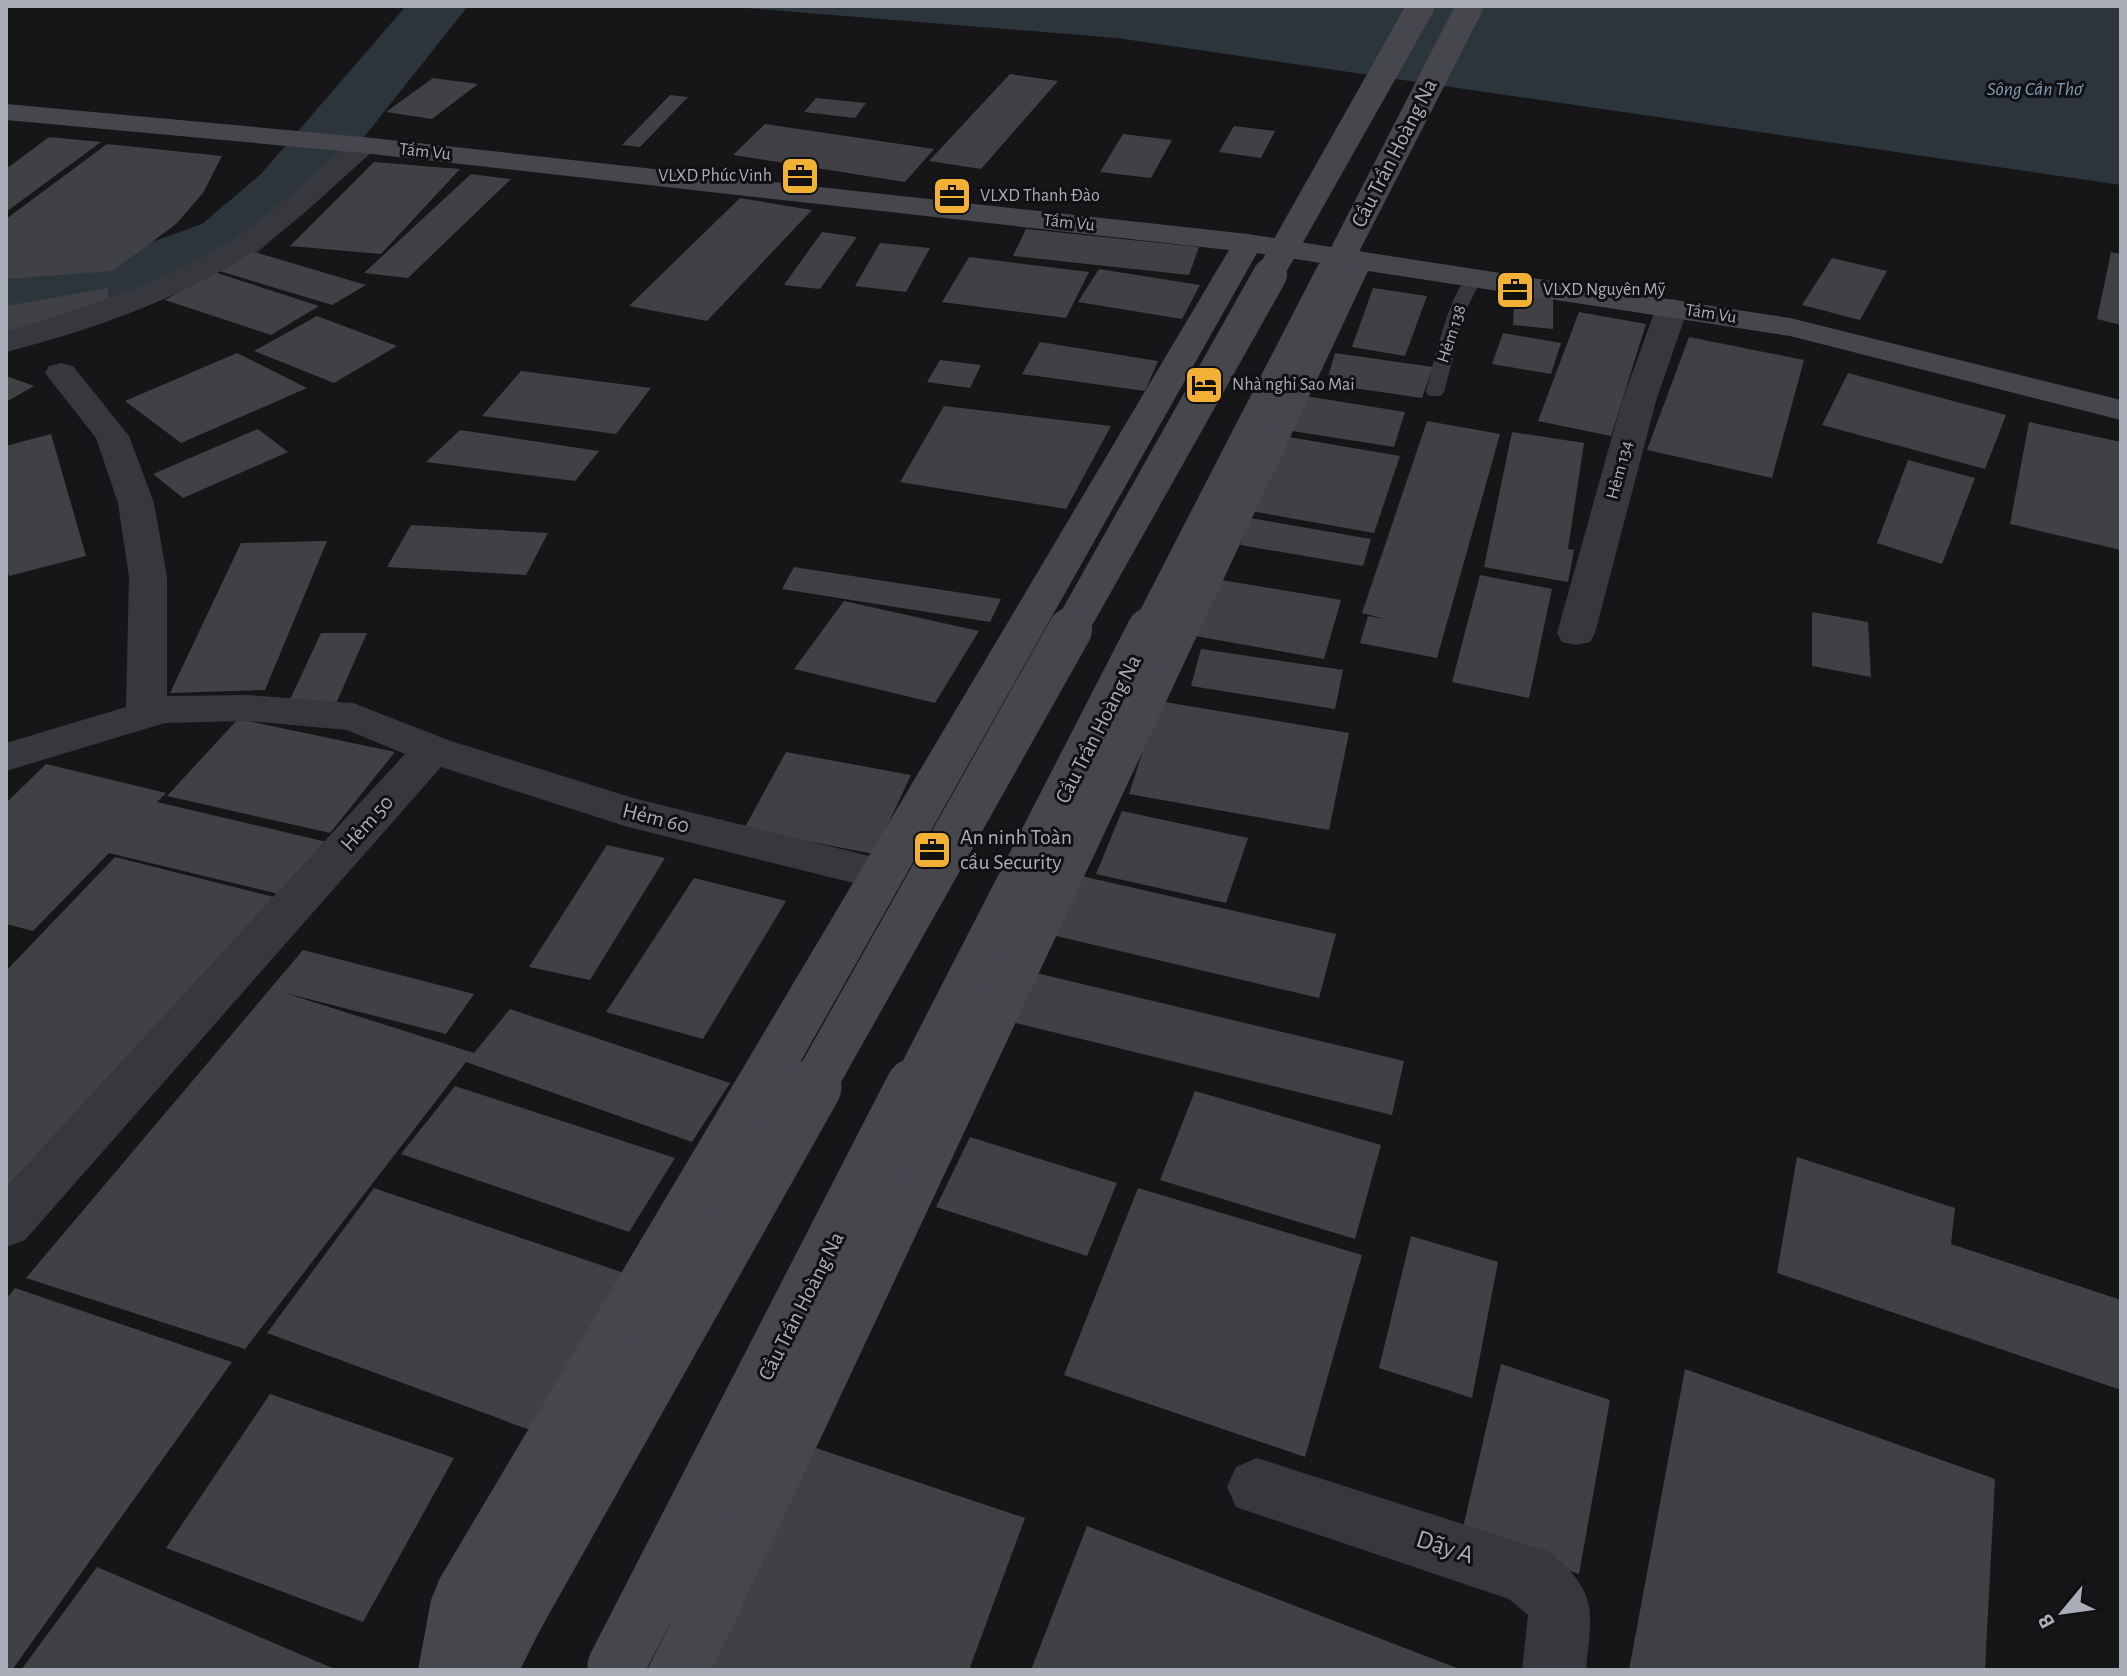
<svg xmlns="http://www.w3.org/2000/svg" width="2127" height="1676" font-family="'Alegreya Sans',sans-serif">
	<rect width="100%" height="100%" fill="#161618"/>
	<path fill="#2c353c" d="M721 6H2121V185L1117 38Z"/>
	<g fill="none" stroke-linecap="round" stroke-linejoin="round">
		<path fill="#2c353c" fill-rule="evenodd" d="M406 6H468L311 204 254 256 132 300 6 324V278L90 264 202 224 261 174Z"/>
	</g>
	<path fill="#404145" d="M1010 74 1058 81 981 169 929 161Z
		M433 78 478 84 432 119 386 112Z
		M670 95 688 97 640 147 622 145Z
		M816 98 866 103 855 118 804 112Z
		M765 124 934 149 905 182 733 155Z
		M1234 126 1275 131 1261 158 1219 152Z
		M1123 134 1172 140 1151 178 1100 172Z
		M49 137 101 142 6 212V169Z
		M107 144 222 156 203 193 176 224 113 271 6 279V219Z
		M374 162 460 169 381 254 290 246Z
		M471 174 511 179 408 278 364 273Z
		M740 198 812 210 707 321 629 306Z
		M1026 229 1199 247 1189 275 1013 256Z
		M822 232 857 237 820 289 784 285Z
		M880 243 930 248 906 292 855 286Z
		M251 251 366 285 332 305 216 270Z
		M2111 252 2121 254V325L2097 319Z
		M969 257 1089 272 1066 318 942 302Z
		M1832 258 1887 271 1860 320 1802 305Z
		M1099 269 1200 285 1182 319 1078 302Z
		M214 272 319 306 271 335 165 300Z
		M108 288V303L6 336V306Z
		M1373 288 1427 296 1405 356 1352 347Z
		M1515 290 1553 294V329L1513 325Z
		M1579 312 1646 324 1611 436 1538 421Z
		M317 316 397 346 334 383 254 351Z
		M1503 333 1561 343 1551 374 1492 364Z
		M1689 337 1804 360 1772 478 1647 450Z
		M1040 342 1158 361 1145 391 1022 374Z
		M237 353 307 388 181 443 125 401Z
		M1335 353 1433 367 1422 398 1326 384Z
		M940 360 981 365 970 388 927 382Z
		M521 371 651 388 616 434 482 416Z
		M1848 373 2006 415 1985 469 1822 425Z
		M6 376 34 386 6 402Z
		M1299 395 1405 412 1394 447 1286 430Z
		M944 406 1111 426 1066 509 900 482Z
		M1427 421 1500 434 1437 658 1360 643 1368 616 1385 619 1362 613Z
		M2029 422 2121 442V550L2010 524Z
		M258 429 288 452 183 498 153 474Z
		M460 430 599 451 575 481 426 462Z
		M1512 432 1584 443 1568 549 1574 550 1568 582 1484 567Z
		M51 434 86 556 9 576 6 563V446Z
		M1283 436 1400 456 1374 533 1251 511Z
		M1908 460 1975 478 1942 564 1877 543Z
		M1250 518 1371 539 1363 566 1240 545Z
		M411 525 548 533 526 575 387 567Z
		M327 541 265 690 170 693 241 543Z
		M794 567 1001 599 990 622 782 589Z
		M1480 575 1552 589 1529 698 1452 682Z
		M1216 579 1341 600 1324 659 1195 636Z
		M844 601 979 631 935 703 794 669Z
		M1812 612 1868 622 1871 677 1812 666Z
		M321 633H367L335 706H287Z
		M1201 649 1343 670 1335 709 1191 686Z
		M1159 701 1349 733 1329 830 1129 794Z
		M238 719 395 752 330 833 167 796Z
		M786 752 911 775 874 854 744 829Z
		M46 764 166 793 157 802 331 843 287 896 109 853 33 931 6 924V803Z
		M1122 811 1248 838 1226 903 1096 874Z
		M607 845 665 858 590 980 529 967Z
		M115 857 278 898 6 1201V971Z
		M1073 874 1336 934 1319 998 1048 934Z
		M694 878 786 901 703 1039 606 1012Z
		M303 950 474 994 446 1034 285 993 474 1053 510 1009 730 1083 692 1142 466 1062 245 1349 26 1278Z
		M1032 972 1404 1061 1392 1115 1012 1022Z
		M455 1086 675 1158 629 1232 401 1154Z
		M1195 1091 1381 1145 1355 1239 1160 1180Z
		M970 1137 1117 1183 1087 1256 936 1207Z
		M1797 1157 1955 1208 1951 1244 2121 1300V1390L1777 1273Z
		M374 1188 624 1273 530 1430 267 1333Z
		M1138 1188 1362 1255 1305 1457 1064 1375Z
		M1411 1236 1498 1262 1472 1398 1379 1368Z
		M15 1288 232 1362 12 1670H6V1299Z
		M1501 1364 1610 1400 1579 1574 1462 1532Z
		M1685 1369 1995 1479 1985 1670H1629Z
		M270 1394 454 1458 363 1622 166 1548Z
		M807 1445 1025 1518 969 1670H702Z
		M1087 1526 1462 1670H1031Z
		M97 1567 337 1670H21Z"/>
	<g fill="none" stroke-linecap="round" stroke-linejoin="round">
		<path fill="#37383d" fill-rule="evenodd" d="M1474 273 1482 278 1465 312 1444 392 1441 396H1429L1426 392C1433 368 1451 280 1474 273Z"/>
		<path fill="#37383d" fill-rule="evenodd" d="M363 137 373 139 377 145 373 151C341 179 310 210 276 236 198 293 99 328 6 352V332C81 308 159 285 226 243 273 214 312 175 353 139Z
			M1672 299 1683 301 1688 308 1656 401 1595 633 1590 642 1576 645 1562 642 1557 633 1622 401 1656 308 1661 301Z
			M61 363 73 366 129 436 154 503 167 577V696L248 695 353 703 448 740 633 798 898 863 904 874 898 885 882 890 628 827 441 767 25 1240 6 1247V1187L405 754 347 730 248 721 165 723 6 771V743L126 707 129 577 118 503 96 438 45 373 49 366Z
			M1257 1458 1550 1552C1599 1594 1592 1610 1586 1670H1522L1528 1615 1509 1599 1236 1507 1227 1487 1236 1467Z"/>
		<path fill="#45474d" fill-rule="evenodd" d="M6 104 363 137 1248 234 1790 318 2121 400V420L1790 336 1368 271 712 1670H647L1340 266 1257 253 500 1594 513 1588 535 1598 545 1620 520 1670H418L431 1600 440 1578 1229 250 363 153 6 120Z"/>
		<path stroke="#45474d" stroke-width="27" d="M1268 277 1421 6
			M1331 277 1470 6"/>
		<path stroke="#45474d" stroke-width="34" d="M1069 632 1270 275
			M1148 632 1332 275"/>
		<path stroke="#45474d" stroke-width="44" d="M812 1089 1070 630
			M913 1089 1149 630"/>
		<path stroke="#45474d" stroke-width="57" d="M513 1620 813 1087
			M616 1666 914 1087"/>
	</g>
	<defs>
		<symbol id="office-square" viewBox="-11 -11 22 22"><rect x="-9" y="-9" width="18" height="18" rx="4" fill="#f2b134" stroke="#111113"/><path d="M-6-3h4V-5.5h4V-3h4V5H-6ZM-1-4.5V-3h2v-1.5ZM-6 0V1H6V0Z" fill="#111"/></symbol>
		<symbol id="hotel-square" viewBox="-11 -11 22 22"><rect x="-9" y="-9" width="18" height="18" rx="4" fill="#f2b134" stroke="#111113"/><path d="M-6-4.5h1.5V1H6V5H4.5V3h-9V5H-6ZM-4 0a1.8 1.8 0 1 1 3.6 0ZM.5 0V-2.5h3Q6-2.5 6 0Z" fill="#111"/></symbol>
	</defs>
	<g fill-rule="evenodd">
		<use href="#office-square" x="778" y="154" width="44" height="44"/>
		<use href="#office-square" x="930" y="174" width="44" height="44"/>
		<use href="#office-square" x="1493" y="268" width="44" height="44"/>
		<use href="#hotel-square" x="1182" y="363" width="44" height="44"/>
		<use href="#office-square" x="910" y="828" width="44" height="44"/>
	</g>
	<g text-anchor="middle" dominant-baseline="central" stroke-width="6" stroke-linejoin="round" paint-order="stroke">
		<g font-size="18" fill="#a8adb8" stroke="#111113">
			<text transform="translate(425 152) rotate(6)">Tầm Vu</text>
			<text transform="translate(1069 223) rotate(6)">Tầm Vu</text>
			<text transform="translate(1711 314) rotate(9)">Tầm Vu</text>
			<text transform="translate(1452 334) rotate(-72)">Hẻm 138</text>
			<text transform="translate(1620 470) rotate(-75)">Hẻm 134</text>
		</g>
		<g font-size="18" fill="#a8adb8" stroke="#111113" text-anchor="start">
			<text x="772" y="176" text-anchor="end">VLXD Phúc Vinh</text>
			<text x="980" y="196">VLXD Thanh Đào</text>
			<text x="1543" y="290">VLXD Nguyên Mỹ</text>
			<text x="1232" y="385">Nhà nghỉ Sao Mai</text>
		</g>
		<g font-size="20" font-style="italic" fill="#7f9bb3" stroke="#111113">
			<text x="2035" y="89">Sông Cần Thơ</text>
		</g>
		<g font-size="22" fill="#a8adb8" stroke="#111113">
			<text transform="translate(1394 153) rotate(-63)">Cầu Trần Hoàng Na</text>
			<text transform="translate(1098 729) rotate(-63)">Cầu Trần Hoàng Na</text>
			<text transform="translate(656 818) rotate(14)">Hẻm 60</text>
			<text transform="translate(367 823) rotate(-48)">Hẻm 50</text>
			<text transform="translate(801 1306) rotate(-63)">Cầu Trần Hoàng Na</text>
		</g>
		<g font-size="22" fill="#a8adb8" stroke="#111113" text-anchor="start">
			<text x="960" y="837">An ninh Toàn<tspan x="960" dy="25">cầu Security</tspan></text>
		</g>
		<g font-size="26" fill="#a8adb8" stroke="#111113">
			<text transform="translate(1445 1547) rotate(18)">Dãy A</text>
		</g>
	</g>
	<rect width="2127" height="1676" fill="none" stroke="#a8adb8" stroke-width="16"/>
	<g transform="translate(2063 1612) rotate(241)" stroke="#111113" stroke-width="6" paint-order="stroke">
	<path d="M0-6L14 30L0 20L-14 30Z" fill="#a8adb8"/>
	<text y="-12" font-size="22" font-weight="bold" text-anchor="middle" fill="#a8adb8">B</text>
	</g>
</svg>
